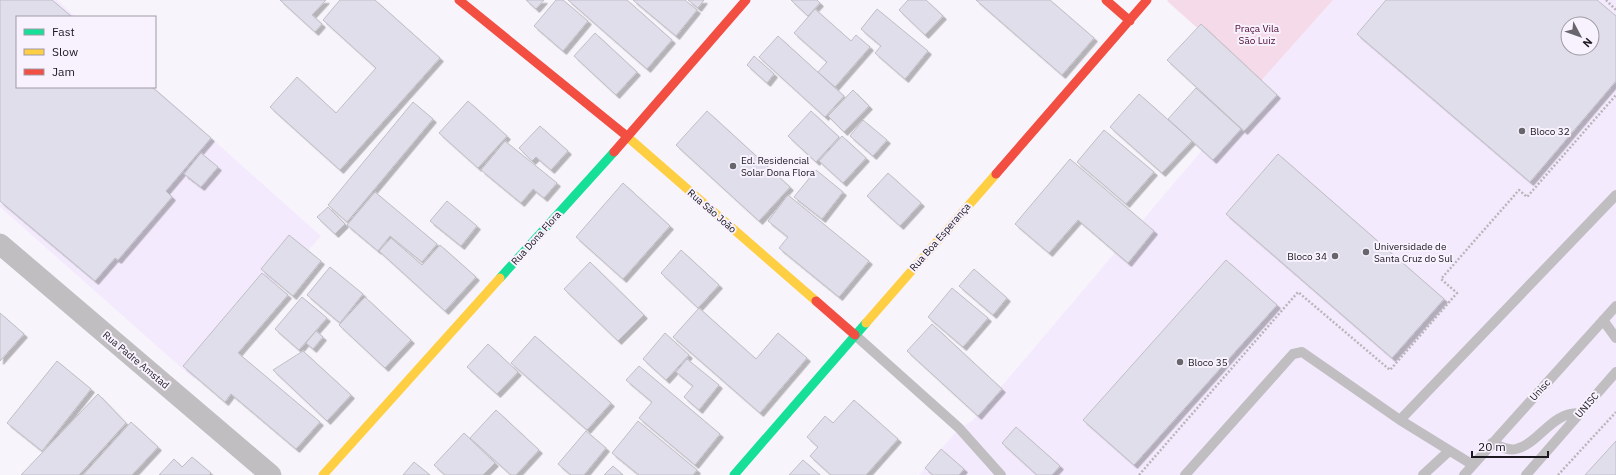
<svg xmlns="http://www.w3.org/2000/svg" width="1616" height="475" font-family="'IBM Plex Sans',sans-serif">
	<defs>
		<filter id="shadow"><feDropShadow dx="3.5" dy="3.5" stdDeviation="0" flood-color="#0004"/></filter>
	</defs>
	<rect width="100%" height="100%" fill="#f8f4fb"/>
	<path fill="#f4eafd" fill-rule="evenodd" d="M0 0H57L76 17H17V87H154L321 236 194 379 0 207Z
		M1333 0H1616V475H919L959 428 972 421 1259 83ZM1568 24H1592V48H1568Z"/>
	<path fill="#f5dbe9" d="M1168 0H1333L1259 83 1167 1Z"/>
	<path fill="#e0deeb" stroke="#c0bec5" fill-rule="evenodd" filter="url(#shadow)" d="M0 0H52L72 17H17V87H152L211 138 166 191 172 197 118 260 115 258 95 281 0 201Z
		M280 0H326L312 15 322 24 315 32Z
		M340 0H375L440 58 340 170 270 107 297 77 336 113 376 68 323 20Z
		M526 0H544L536 9Z
		M556 0H563L588 21 563 51 534 26Z
		M568 0H627L672 40 647 69Z
		M633 0H685L697 10 676 36Z
		M688 0H704L698 8Z
		M791 0H817L820 3 808 16Z
		M908 0H926L943 16 925 35 899 10Z
		M976 0H1050L1094 38 1062 75Z
		M1386 0H1597L1616 16V81L1530 182 1357 34ZM1568 24H1592V48H1568Z
		M815 9 851 41 856 35 870 47 835 87 818 72 827 62 794 33Z
		M877 9 928 51 905 79 875 53 881 46 861 29Z
		M1201 24 1277 95 1244 131 1167 60Z
		M595 33 637 72 616 95 574 56Z
		M778 36 844 96 825 117 759 57Z
		M754 56 774 74 767 83 747 65Z
		M1196 88 1241 129 1213 160 1168 119Z
		M853 90 869 106 844 132 828 116Z
		M1139 94 1192 141 1162 173 1110 127Z
		M468 101 507 136 478 168 439 133Z
		M413 102 433 119 347 222 328 205Z
		M707 111 790 187 759 221 676 145Z
		M811 111 839 137 816 162 788 136Z
		M863 120 887 140 873 156 850 136Z
		M540 126 568 151 551 170 536 157 532 161 519 148Z
		M1104 130 1154 172 1126 204 1077 162Z
		M842 136 866 158 843 183 819 161Z
		M505 141 557 183 544 198 533 189 521 203 481 170Z
		M201 153 218 167 201 187 184 174Z
		M1278 154 1444 299 1392 358 1226 214Z
		M1070 159 1154 231 1128 263 1078 220 1049 253 1015 224Z
		M816 170 843 192 822 219 794 197Z
		M888 173 921 203 900 226 867 196Z
		M623 183 670 226 623 279 576 237Z
		M375 192 437 244 422 262 390 236 378 251 347 225Z
		M788 195 869 261 839 297 779 248 788 237 768 221Z
		M447 201 477 226 461 246 430 221Z
		M328 207 345 224 335 234 317 217Z
		M289 235 321 261 293 296 261 269Z
		M391 238 422 265 440 245 476 277 445 311 379 251Z
		M681 250 719 285 698 308 661 273Z
		M1226 260 1277 305 1134 465 1083 420Z
		M590 262 644 315 618 341 564 289Z
		M330 267 363 294 340 323 307 295Z
		M974 269 1007 298 993 315 959 286Z
		M262 273 288 295 238 353 320 422 296 449 231 394 225 402 183 366Z
		M952 288 988 318 963 347 928 317Z
		M302 297 327 318 299 350 275 329Z
		M365 297 411 340 385 368 339 325Z
		M699 308 756 359 778 333 807 358 760 413 673 337Z
		M0 313 24 334 0 361Z
		M932 324 1002 389 978 416 907 351Z
		M316 331 323 337 313 349 306 343Z
		M665 333 689 355 666 380 643 359Z
		M535 336 611 403 587 430 511 363Z
		M488 344 518 372 497 394 467 367Z
		M303 351 351 395 327 421 273 370Z
		M687 359 719 385 699 410 684 397 693 386 676 372Z
		M57 361 91 389 42 451 7 423Z
		M639 366 720 434 695 465 639 418 652 402 626 380Z
		M98 394 126 423 79 475H21Z
		M854 400 898 439 866 475H831L810 456 818 447 807 437 825 416 833 423Z
		M496 410 539 450 516 475H511L470 438Z
		M638 421 697 470 693 475H639L612 453Z
		M131 422 158 447 132 475H83Z
		M1016 427 1060 466 1052 475H1037L1002 443Z
		M586 431 606 448 584 475H571L558 464Z
		M464 433 495 463 483 475H445L434 465Z
		M1616 441V475H1585Z
		M941 449 964 469 959 475H933L925 468Z
		M192 457 211 473 209 475H159L174 459 182 467Z
		M803 460 820 475H789Z
		M414 462 430 475H403Z
		M613 466 623 475H604Z"/>
	<g fill="none" stroke-linecap="round" stroke-linejoin="round">
		<path stroke="#b9b6ba" stroke-width="2.5" stroke-dasharray="2 2" stroke-linecap="butt" d="M1606 0 1616 10
			M1139 475 1298 292 1390 370 1457 293 1441 279 1519 190 1527 197 1616 95
			M1558 475 1616 412"/>
		<path stroke="#c1bec1" stroke-width="10" d="M1603 320 1616 338
			M855 335 959 428 1001 475
			M1492 443C1499 446 1508 451 1516 449 1540 443 1551 412 1580 413
			M1473 465 1400 420 1616 195
			M1185 475 1293 354 1302 352 1400 420
			M1423 475 1449 451
			M1464 475 1616 306
			M1526 475 1616 372"/>
		<path stroke="#c1bec1" stroke-width="21" d="M0 244 271 475"/>
		<path stroke="#16e098" stroke-width="9" d="M500 278 614 152
			M734 475 866 323"/>
		<path stroke="#ffcf43" stroke-width="9" d="M623 133 816 301
			M866 323 996 174
			M323 475 500 278"/>
		<path stroke="#f24e42" stroke-width="9" d="M459 0 623 133
			M1106 0 1130 21
			M614 152 746 0
			M996 174 1147 0
			M816 301 855 335"/>
	</g>
	<g fill="#68656c" stroke="#f8f1fe" stroke-width="1.5">
		<circle cx="1522" cy="131" r="4"/>
		<circle cx="733" cy="166" r="4"/>
		<circle cx="1366" cy="252" r="4"/>
		<circle cx="1335" cy="256" r="4"/>
		<circle cx="1180" cy="362" r="4"/>
	</g>
	<g text-anchor="middle" dominant-baseline="central" stroke-width="4" stroke-linejoin="round" paint-order="stroke">
		<g font-size="10" fill="#4e0c32" stroke="#f8f1fe">
			<text x="1257" y="28">Praça Vila<tspan x="1257" dy="12">São Luiz</tspan></text>
		</g>
		<g font-size="10" fill="#1b181f" stroke="#f8f1fe" text-anchor="start">
			<text x="1530" y="131">Bloco 32</text>
			<text x="741" y="160">Ed. Residencial<tspan x="741" dy="12">Solar Dona Flora</tspan></text>
			<text x="1374" y="246">Universidade de<tspan x="1374" dy="12">Santa Cruz do Sul</tspan></text>
			<text x="1327" y="256" text-anchor="end">Bloco 34</text>
			<text x="1188" y="362">Bloco 35</text>
		</g>
		<g font-size="10" fill="#1b181f" stroke="#f8f1fe">
			<text transform="translate(712 211) rotate(41)">Rua São João</text>
			<text transform="translate(940 237) rotate(-49)">Rua Boa Esperança</text>
			<text transform="translate(536 238) rotate(-48)">Rua Dona Flora</text>
			<text transform="translate(136 360) rotate(40)">Rua Padre Amstad</text>
			<text transform="translate(1540 390) rotate(-48)">Unisc</text>
			<text transform="translate(1587 405) rotate(-49)">UNISC</text>
		</g>
	</g>
	<rect x="16" y="16" width="140" height="72" fill="#f8f1fe" stroke="#a09aa5"/>
	<rect x="24" y="29" width="20" height="6" fill="#16e098" stroke="#a09aa5"/>
	<text x="52" y="36" font-size="12" fill="#1b181f">Fast</text>
	<rect x="24" y="49" width="20" height="6" fill="#ffcf43" stroke="#a09aa5"/>
	<text x="52" y="56" font-size="12" fill="#1b181f">Slow</text>
	<rect x="24" y="69" width="20" height="6" fill="#f24e42" stroke="#a09aa5"/>
	<text x="52" y="76" font-size="12" fill="#1b181f">Jam</text>
	<g transform="translate(1580 36) rotate(131)"><circle r="19" fill="#f8f1fe" stroke="#a09aa5"/>
	<path d="M0-3L7 15L0 10L-7 15Z" fill="#68656c"/>
	<text y="-6" font-size="11" font-weight="bold" text-anchor="middle" fill="#1b181f">N</text>
	</g>
	<path d="M1472 451v6h76v-6" fill="none" stroke="#1b181f" stroke-width="2"/>
	<text x="1478" y="451" font-size="12" fill="#1b181f" stroke="#f8f1fe" stroke-width="3" paint-order="stroke">20 m</text>
</svg>
